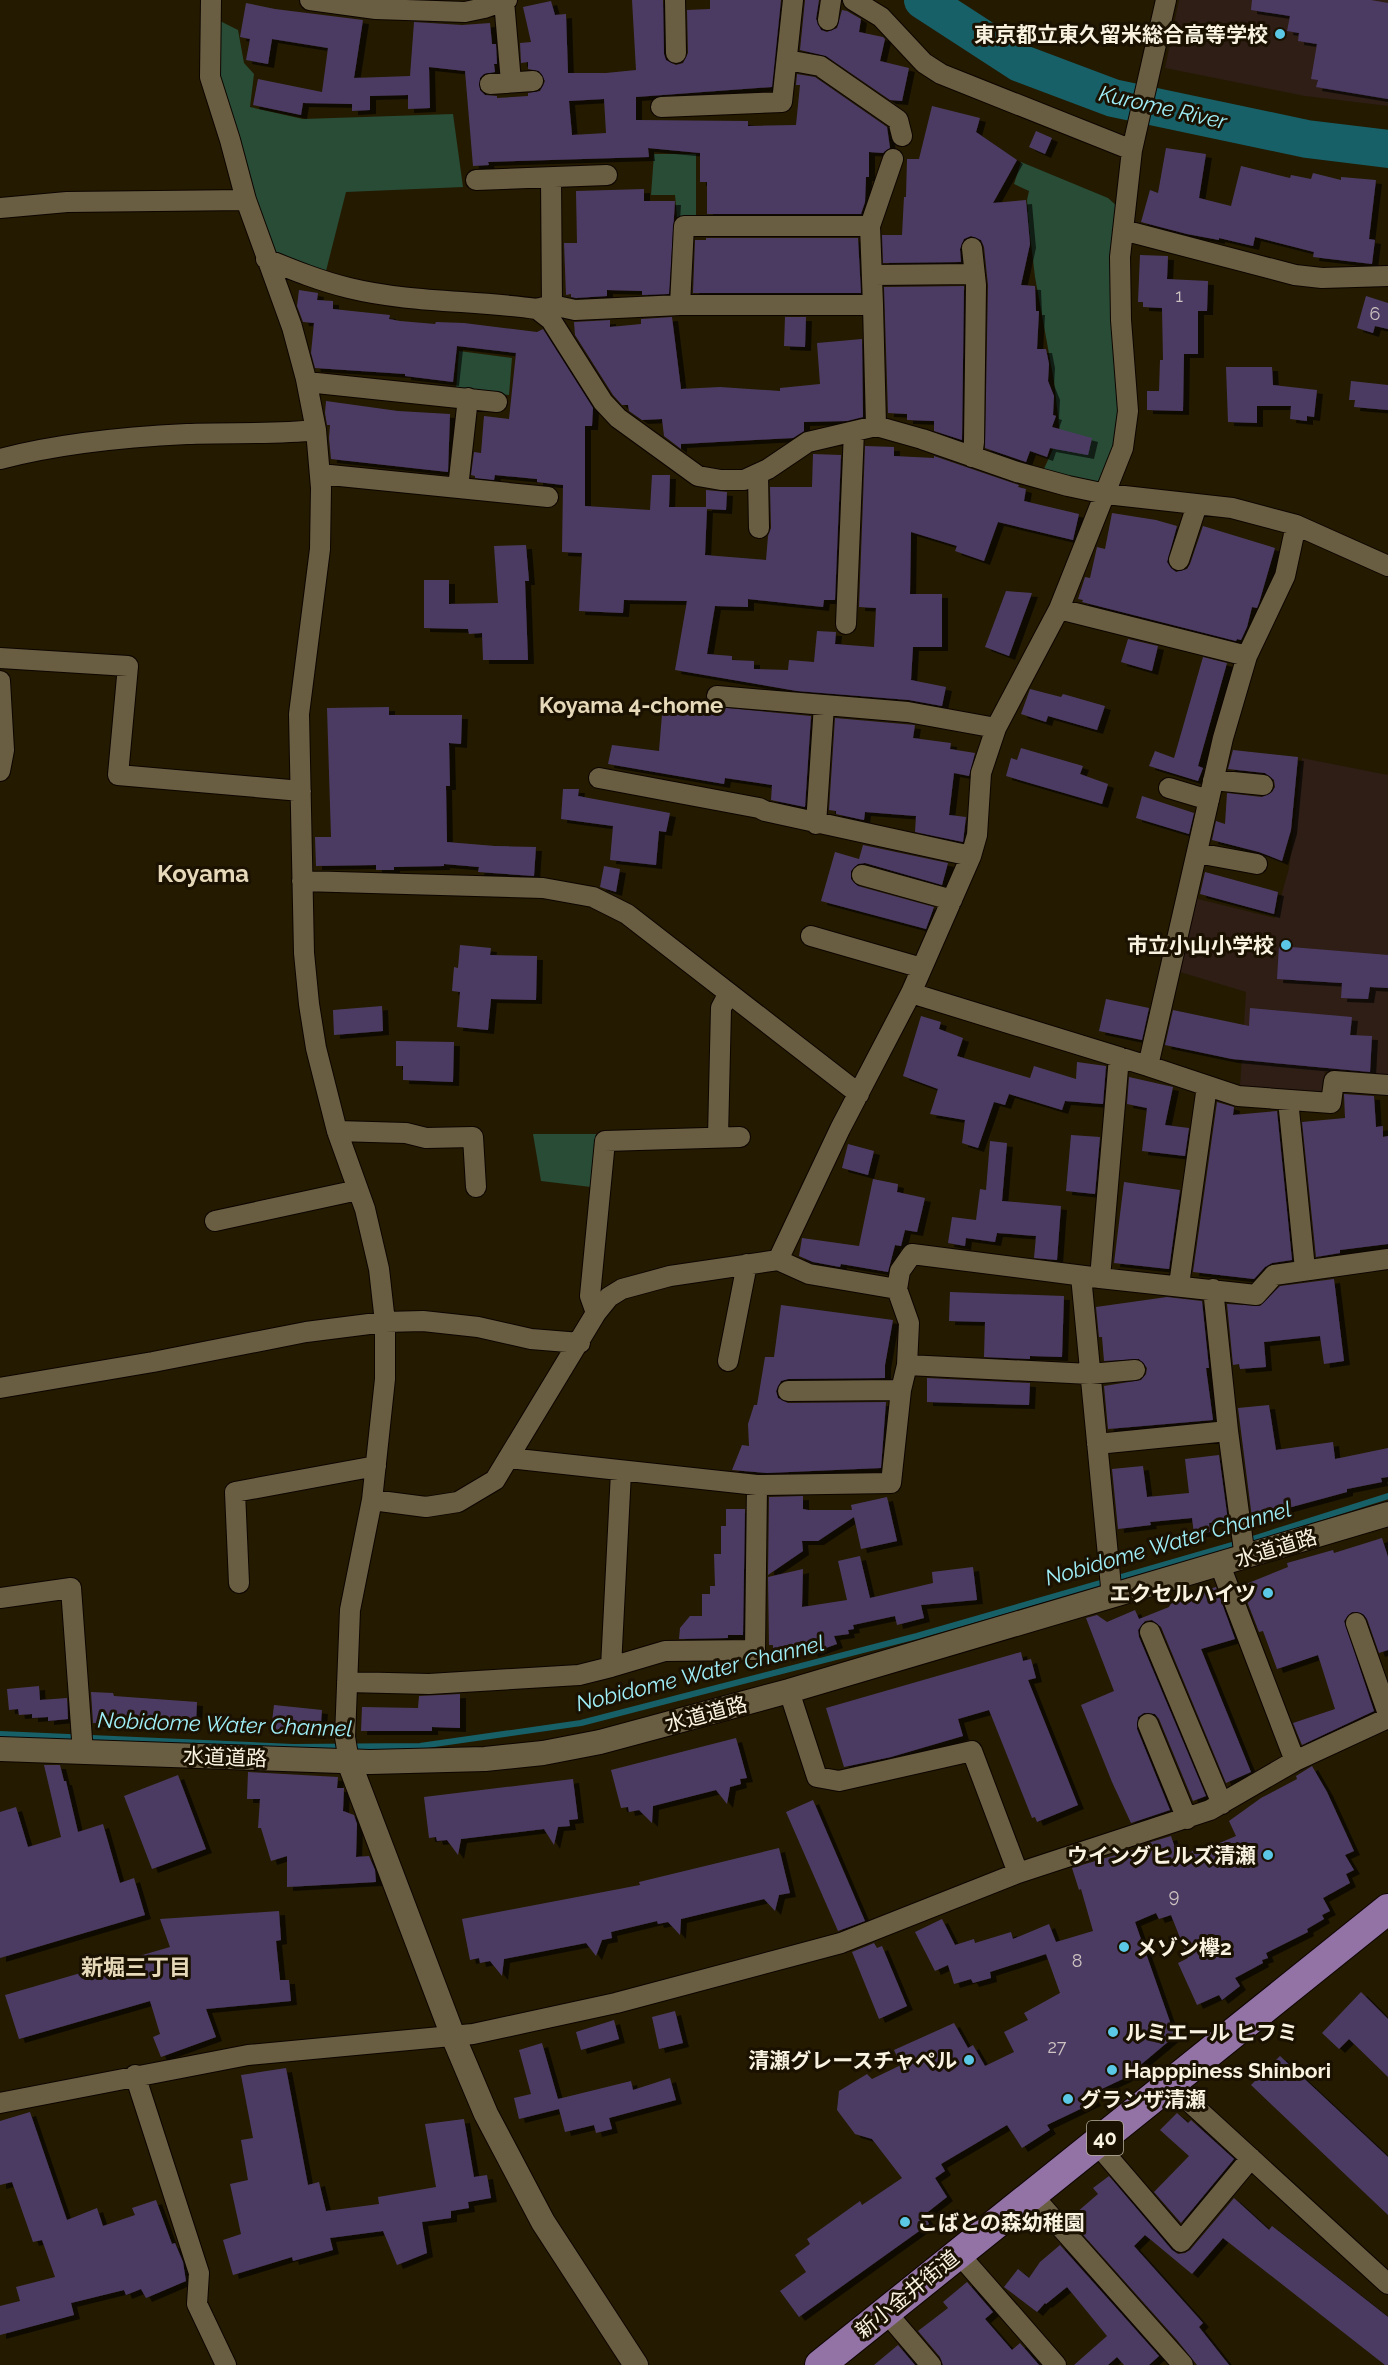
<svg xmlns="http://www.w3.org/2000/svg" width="1388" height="2365" font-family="Raleway,'Noto Sans JP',sans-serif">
	<defs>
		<filter id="shadow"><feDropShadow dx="6" dy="4" stdDeviation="0" flood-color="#0009"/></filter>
	</defs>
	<rect width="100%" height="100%" fill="#241a00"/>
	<path fill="#2e1e15" d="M1179 0H1388V106L1305 96 1165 68Z
		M1302 758 1388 775V1077L1325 1072 1323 1093 1240 1087 1246 992 1180 972 1194 898 1275 918 1289 868Z"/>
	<path fill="#284c36" d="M216 19 238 30 244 63 254 74 250 107 303 119 453 114 463 187 346 192 326 271 269 253 237 130 217 75Z
		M654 154H696V218L677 217 675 195H651Z
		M1021 162 1108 198 1118 207 1119 387 1116 434 1102 483 1095 485 1042 473 1060 434 1054 381 1035 277 1029 226 1027 200 1029 191 1014 184Z
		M459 351 512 358 509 395 456 390Z
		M533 1134H596L591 1187 541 1181Z"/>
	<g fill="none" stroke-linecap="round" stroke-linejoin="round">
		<path stroke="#176068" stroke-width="6" d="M0 1734 293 1747 420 1746 581 1723 917 1636 1243 1542 1388 1496"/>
		<path stroke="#176068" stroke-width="38" d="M923 0 1020 63 1113 98 1307 139 1388 149"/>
	</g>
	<path fill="#4b3b63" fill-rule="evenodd" filter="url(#shadow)" d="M632 0H663L664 54 666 60 676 65 683 63 688 53 687 10 710 9V0H781L772 87 636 97V120L748 121V126L796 125 800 85H796L797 74 815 77 887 127 890 148 883 153 869 152V177H866L865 202 861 214H707V182H700V153L648 148 649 157 488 162 489 165 473 166 465 71 429 67 430 108 408 109V95L370 96V110L352 111V104L303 103 301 115 253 105 258 79 322 92 328 48 272 39 268 64 246 60 250 39 240 37 246 3 275 9 363 20 354 78 410 76 414 22 462 25 490 23 492 44H496L497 64H494L495 72 484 74 480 78V90L485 95 497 96V98L528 96V93L540 91 545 81 539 71 528 69V62L521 63 520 43 531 42 523 7 551 1 555 15 566 14 568 73H606L636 70ZM604 99 606 133 572 135 569 101Z
		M805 0H819L816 19 821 30 827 32 837 28 842 10 847 11 861 19 859 32 883 37 885 39 880 61 909 68 902 101 890 100 826 56 800 50Z
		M1252 0H1371L1388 3V99L1316 87 1318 80 1311 79 1317 44 1298 41 1299 33 1287 31 1290 16 1251 10Z
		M932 106 980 118 976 132 1017 160 993 203 1026 200 1030 244 1021 285 1035 286 1036 311H1039L1037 349H1046L1049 364 1048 381 1054 396 1053 415 1056 416 1052 427 1092 438 1088 455 1050 448 1047 457 1030 451 1026 462 985 448 988 285 984 247 981 240 971 236 964 239 960 249 961 262 883 263 882 235H902L904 197H906L907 159H919Z
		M1036 131 1052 138 1045 154 1029 147Z
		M1166 148 1206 154 1199 198 1231 206 1241 166 1290 178 1291 175 1311 179 1313 173 1341 180V177L1376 180 1369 239 1375 240 1372 264 1313 257 1314 252 1255 237 1253 246 1219 238V240L1187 234 1141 222 1150 190 1158 193Z
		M644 189V201H675L669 294 642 295V291L607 290V296L576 298 571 297V294L566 295 564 243H577L576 191Z
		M706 238H858L861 293H693L695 240H706Z
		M1140 255 1168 256 1167 279 1208 281 1207 311H1198V354H1184L1183 411 1147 410V391H1159L1160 360H1163L1162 308 1143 307V302H1138Z
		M964 286 962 440 934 431V421L907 420V414L888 413 884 287Z
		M299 290 318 293 317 300 333 301V309L390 315 389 319 400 321 435 324 436 322 464 323 537 332 543 329 593 408 592 426H585V506L650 510 652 475H670L669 507H706V490L727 492 726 510 707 509 705 555 766 560 768 536 771 528 770 487H812L813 454 841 455 835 600H824L823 607 748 599V607L715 606 707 654 732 656V660L754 661V669L788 670 789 660 814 662 817 631 836 632 835 644 874 647 876 608 859 607 865 446 894 447V456L934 458V456L1019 485 1018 487 1026 489 1024 501 1079 514 1073 540 998 522 984 561 955 551 957 546 911 532 910 594H942V647H913L911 680 946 687 942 706 909 700 797 691 675 670 687 601 624 600 623 613 579 611 582 553 562 552 563 485 537 482V479L495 475 494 480 475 478V476L471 475 474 452 481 453 484 416 509 419 516 353 457 346 453 382 405 376V374L315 368 311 353 314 323 303 322 297 306Z
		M1366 296 1388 303V329L1375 326 1373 333 1357 328Z
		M672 317 681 389 720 387 780 391V388L820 384 817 343 862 339 863 417 847 421 804 422V431L793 438 681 444V449L664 436 662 419 642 420 629 411 628 405H622L613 395 575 335 574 322 610 320V327L641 324V319Z
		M785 317H806L805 347 784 346Z
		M1226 367H1272L1273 385 1317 390 1314 417 1307 416V421L1290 419 1291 406H1257V423L1228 422Z
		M1351 381 1388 385V410L1354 407 1355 400H1349Z
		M326 401 398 411 450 414 448 472 331 459 329 438 330 425H327L325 413Z
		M1112 513 1156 520 1177 526 1167 562 1171 568 1176 572 1187 569 1190 564 1203 526 1275 548 1259 603 1257 608 1252 607 1247 627 1241 640 1237 639 1236 641 1082 602 1083 600 1078 599 1085 577 1090 578 1097 547 1105 549Z
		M526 545 529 581H525L528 660H483L482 633 469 634 468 629 424 628V580H449V604L498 603 494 546Z
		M1006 591 1032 593 1009 656 985 647Z
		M1128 639 1158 646 1152 671 1121 662Z
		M1203 657 1227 663 1198 766 1203 768 1198 781 1149 766 1155 751 1174 758Z
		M1030 689 1061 697 1063 694 1105 706 1097 730 1048 716 1046 722 1021 714Z
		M663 702 811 716 805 807 771 800 772 785 725 778 724 784 608 764 612 745 659 751Z
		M389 707V715H462L461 744 449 743 450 786H446L447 842 495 846 536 847 534 876 478 872 479 867 444 864V866L394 867V870H376V865L316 866 315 837H331L327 708Z
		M835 718 915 725 913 738 951 743 950 749 975 753 969 776 954 773 949 815 966 817 963 842 915 832 916 816 865 812 864 820 859 819 836 814V811L829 810Z
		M1021 748 1083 766 1080 774 1108 784 1102 804 1006 776 1011 758 1017 760Z
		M1233 750 1298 757 1291 830 1282 861 1259 852 1212 840 1216 821 1225 824 1227 793 1262 797 1272 792 1275 787 1274 780 1265 773 1228 769Z
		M563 789H579L578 796 670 813 666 832 659 831 656 865 610 860 613 826 561 819Z
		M1142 796 1194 813 1189 834 1136 818Z
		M863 845 948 863 942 885 865 863 858 864 851 871V879L858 886 934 907 926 929 821 901 835 852 859 859Z
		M604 866 620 869 616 892 600 887Z
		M1205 872 1278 892 1274 914 1200 894Z
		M460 945 491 948 490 955 537 956 536 1000 491 999 488 1030 457 1027 460 992 452 991 454 967 458 968Z
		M1279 946 1388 955V988L1370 987 1368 999 1341 998 1342 983 1277 979Z
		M1106 999 1149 1008 1142 1040 1099 1031Z
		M382 1006 383 1031 334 1035 333 1010Z
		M1250 1008 1352 1017 1350 1035 1372 1036 1370 1072 1232 1059 1165 1045 1173 1010 1249 1026Z
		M921 1016 941 1022 939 1029 963 1038 957 1056 1030 1078 1034 1066 1076 1079 1077 1062 1106 1066 1103 1104 1065 1101 1062 1110 1009 1094 1005 1105 994 1102 978 1148 962 1143 965 1120 930 1114 938 1089 903 1076Z
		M396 1041 454 1042 453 1082 403 1080V1066H396Z
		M1129 1077 1173 1087 1165 1125 1189 1128 1185 1156 1142 1151 1147 1108 1127 1104Z
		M1344 1094 1374 1096 1376 1127 1383 1126V1137L1388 1136V1244L1340 1250V1253L1316 1257 1302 1122 1345 1118Z
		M1217 1102 1234 1107 1233 1115 1277 1111 1292 1260 1272 1263 1265 1267 1254 1279 1193 1272Z
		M1071 1135 1100 1137 1095 1194 1066 1191Z
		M990 1141 1007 1143 1002 1201 1061 1206 1057 1260 1034 1258 1036 1236 997 1233 995 1242 966 1238 965 1246 948 1243 952 1217 976 1220 980 1189 986 1190Z
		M848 1144 874 1151 868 1175 842 1168Z
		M873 1179 898 1184 897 1192 925 1198 917 1232 905 1230 901 1246 895 1245 888 1272 841 1264 840 1267 813 1262 799 1256 802 1238 859 1246Z
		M1124 1182 1180 1190 1169 1269 1114 1263Z
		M1334 1279 1344 1361 1324 1364 1320 1336 1264 1342 1266 1367 1240 1369 1239 1364 1233 1365 1227 1304 1260 1306 1280 1286Z
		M950 1292 1064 1296 1062 1357 1030 1356V1359L984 1357 985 1322 949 1321Z
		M1167 1297 1202 1301 1209 1368H1206L1213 1420 1108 1429 1104 1386 1141 1380 1146 1374 1147 1368 1139 1359 1104 1361 1102 1337H1099L1096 1307Z
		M781 1305 893 1320 885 1365V1378L788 1379 781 1381 776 1391 778 1398 788 1403 886 1402 881 1468 767 1473 732 1470 742 1445 749 1446 748 1424 754 1405H757L765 1357H774Z
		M927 1378 1030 1383 1029 1405 927 1402Z
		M1269 1405 1276 1450 1333 1442 1335 1459 1388 1448V1477L1381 1478 1382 1482 1347 1489V1492L1288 1508 1254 1520 1252 1518 1238 1408Z
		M1219 1455 1228 1521 1209 1523 1210 1532 1194 1534 1192 1518 1150 1522 1151 1525 1118 1529 1112 1469 1143 1466 1147 1497 1189 1493 1185 1459Z
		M803 1496V1509L808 1510H852L851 1505 887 1497 897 1541 861 1549 854 1517 818 1541H802L803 1551 768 1575 769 1497Z
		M726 1509H745L743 1635H728V1638L679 1639 680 1628 690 1616H702V1594H710V1586H715L714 1554H721V1526H726Z
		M1382 1538 1388 1557V1650L1379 1653 1367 1619 1363 1614 1352 1612 1344 1621 1374 1711 1302 1745 1293 1723 1335 1709 1318 1655 1277 1669 1263 1631 1259 1632 1241 1586 1288 1567 1287 1563 1333 1550 1334 1553Z
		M860 1556 870 1598 933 1583 932 1572 973 1567 977 1600 921 1605 924 1618 897 1625 895 1616 853 1625 854 1629 848 1630 849 1634 834 1636 837 1644 812 1653 810 1647 773 1648V1645H769L768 1577 803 1569 802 1607 847 1600 838 1561Z
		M1216 1587 1235 1639 1201 1649 1251 1772 1226 1783 1161 1627 1152 1620 1145 1621 1138 1630 1139 1637 1206 1796 1193 1801 1159 1719 1155 1714 1144 1713 1138 1717 1137 1729 1170 1810 1131 1823 1112 1782 1081 1705 1114 1691 1086 1618 1097 1615 1107 1622 1135 1610 1139 1619 1169 1607 1174 1598Z
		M1021 1652 1023 1661 1031 1659 1036 1678 1028 1680 1078 1805 1037 1822 1035 1817 1032 1818 989 1710 958 1719 963 1736 891 1757 844 1767 826 1708Z
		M39 1686 40 1700 67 1698 68 1719 48 1721V1717L32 1718V1714L19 1715 18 1709 9 1710 7 1689Z
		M91 1692 113 1693 114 1696 197 1702 196 1724 93 1723Z
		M460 1694V1728L432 1727V1731H361L362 1707 418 1708 419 1696Z
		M274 1705 322 1710 320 1735 271 1730Z
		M736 1738 747 1778 740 1779 741 1784 730 1787 727 1804 716 1790 653 1806 652 1823 639 1810 629 1812 628 1807 621 1808 611 1770Z
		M44 1765H60L64 1781H66L78 1832 103 1824 120 1883 134 1878 145 1915 0 1958V1812L16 1807 28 1847 61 1837Z
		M1312 1766 1327 1792 1354 1851 1345 1855 1354 1870 1346 1874 1350 1883 1323 1898 1330 1911 1322 1915 1324 1919 1307 1929 1308 1932 1266 1953 1268 1958 1262 1960 1263 1963 1235 1978 1240 1986 1222 2000 1219 1995 1197 2005 1178 1963 1188 1958 1171 1915 1159 1919 1156 1913 1135 1922 1175 2036 1125 2078 1091 2094 1095 2102 1047 2125 1050 2130 1022 2148 1007 2125 941 2164 945 2171 935 2178 947 2197 924 2215 929 2224 799 2317 780 2291 806 2272 795 2255 810 2244 807 2239 860 2201 862 2205 902 2178 872 2139 855 2134 837 2110 839 2091 867 2074 872 2079 901 2065 894 2050 954 2023 968 2048 973 2045 985 2066 1014 2052 1004 2032 1028 2020 1024 2013 1060 1993 1046 1954 990 1972 991 1978 973 1983 971 1979 954 1984 948 1965 935 1971 915 1932 942 1919 955 1945 974 1939 975 1943 1011 1932 1013 1939 1049 1924 1056 1942 1093 1931 1081 1889 1079 1890 1072 1868 1142 1847 1141 1845 1171 1836 1178 1857 1193 1851 1194 1854 1236 1836 1229 1821 1261 1798 1297 1779 1296 1776Z
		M248 1772 338 1777 337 1788H344L343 1811 354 1815 357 1824 356 1857 369 1856 375 1870 376 1882 287 1887V1856L271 1861 261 1828H258L260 1799H247Z
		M178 1775 206 1849 152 1869 124 1796Z
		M573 1779 578 1819 569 1820 570 1826 558 1827 554 1845 544 1829 461 1839 458 1855 447 1840 437 1841 436 1837 429 1838 424 1797Z
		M813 1800 865 1921 838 1931 786 1812Z
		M779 1848 790 1893 779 1895 775 1911 764 1899 681 1919 680 1935 668 1922 658 1924 657 1921 611 1932 612 1938 602 1940 596 1956 586 1943 504 1959 502 1976 490 1961 480 1963 479 1958 470 1960 462 1919 640 1885 639 1882Z
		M279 1911 281 1940 276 1941 280 1980H289L291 2001 206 2009 216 2037 161 2057 153 2037 160 2034 150 2001 19 2039 5 1995 170 1947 160 1919Z
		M874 1943 877 1948 882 1946 907 2006 879 2019 852 1952Z
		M1361 1992 1388 2019V2077L1349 2039 1339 2049 1322 2033Z
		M675 2011 683 2043 659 2049 652 2017Z
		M614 2020 619 2039 581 2050 576 2032Z
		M542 2043 558 2099 631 2081 633 2090 670 2078 676 2100 609 2118 612 2129 596 2133 594 2125 565 2132 559 2109 519 2119 514 2098 531 2094 519 2050Z
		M1280 2056 1388 2157V2215L1251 2085Z
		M286 2068 308 2185 319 2182 326 2211 379 2204 378 2197 436 2187 425 2124 464 2119 474 2177 487 2175 491 2198 468 2202 469 2208 451 2211V2218L422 2222 427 2253 397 2265 383 2231 330 2238 333 2250 293 2261 292 2257 233 2275 223 2240 241 2234 230 2184 248 2180 241 2140 253 2138 241 2075Z
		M30 2112 67 2220 97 2208 103 2226 135 2215 132 2208 156 2200 172 2244 175 2243 183 2262 186 2281 146 2298 141 2289 126 2295 124 2290 71 2303 74 2315 0 2335V2306L20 2301 16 2287 55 2277 42 2240 33 2242 12 2182 0 2185V2121Z
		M1177 2113 1188 2123 1191 2120 1234 2159 1181 2223 1154 2192 1189 2156 1160 2130Z
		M1109 2176 1172 2250 1178 2254 1185 2253 1190 2250 1234 2198 1269 2230 1272 2226 1388 2317V2365H1385L1223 2238 1192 2274 1145 2235 1134 2246 1203 2323 1199 2327 1229 2365H1197L1177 2340 1069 2219 1098 2194 1093 2188Z
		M1060 2245 1159 2356 1149 2365H1124L1117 2357 1108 2365H1074L1107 2336 1067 2287 1046 2304 1045 2303 1037 2312 1004 2287 1018 2269 1029 2278 1040 2262Z
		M967 2282 993 2312 985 2319 1012 2350 1020 2343 1039 2365H943L940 2357 918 2331 948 2308 943 2302Z
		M898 2345 915 2365H874Z"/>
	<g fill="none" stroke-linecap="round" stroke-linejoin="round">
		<defs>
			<path id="minor" d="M211 0 210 77 230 140 246 200 292 327 306 379 316 430 321 488 320 549 299 714 304 953 309 1004 316 1048 337 1131 365 1209 379 1269 385 1322V1379L372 1500 350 1610 345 1737 349 1762
				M310 0 376 9 465 12 484 8 507 0
				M675 0 676 53
				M853 0 881 17 924 63 941 74 1132 150
				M504 1 511 82
				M828 20 831 0
				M787 60 820 66 898 120 902 136
				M490 84 533 81
				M661 107 782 102 793 0
				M551 178 552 305
				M476 180 607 175
				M0 208 67 202 246 200
				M1123 230 1295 275 1322 278 1388 276
				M972 248 976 285 974 442 972 457
				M266 259C293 270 320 281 349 288 410 303 475 300 537 309L551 320 603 402 618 418 698 476 721 480H744L768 469 808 442 876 426 922 439 1017 472 1068 486 1106 494 1232 508 1296 525 1388 566
				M873 275 975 274
				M680 305 684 226H870
				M873 305 876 426
				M537 309 552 305 575 310 680 305H873L870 226 893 159
				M307 382 497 402
				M0 459C61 443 124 437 187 434 230 432 273 435 316 430
				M320 474 548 497
				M758 475 759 528
				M458 488 468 398
				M1179 560 1197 505
				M1059 609 1247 656
				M846 624 854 431
				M0 658 128 666 118 775 301 791
				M0 681 4 750 0 771
				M717 696 908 712 996 728
				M599 778 759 808 765 811 971 856
				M1213 780 1263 785
				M1169 788 1209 800
				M816 824 824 705
				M1197 853 1257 864
				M862 875 952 900
				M302 881 543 888 593 897 627 914 859 1094
				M811 936 922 968
				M911 993 1148 1066 1238 1096 1331 1103 1334 1081 1388 1085
				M1148 1066 1223 738 1247 656 1285 576 1296 525
				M1288 1100 1305 1269
				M337 1131 406 1133 426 1138 473 1137 476 1187
				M718 1137 721 1008 729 993
				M215 1221 358 1190
				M778 1260 809 1274 897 1289
				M1081 1276 1112 1597
				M1100 1278 1119 1057
				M1179 1285 1207 1086
				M1213 1289 1228 1431 1245 1558
				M596 1313 590 1296 605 1141 740 1137
				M728 1361 747 1264
				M907 1365 1090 1374 1135 1370
				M0 1388 153 1362 306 1332 385 1322 423 1321 478 1327 531 1339 580 1343
				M788 1391 901 1390
				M1097 1444 1228 1431
				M508 1458 757 1485 891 1483 901 1390 907 1365 909 1323 897 1289 900 1271 912 1254 1100 1278 1256 1295 1274 1275 1388 1259
				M372 1500 426 1507 458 1502 495 1480 596 1313 609 1297 622 1289 670 1276 778 1260 840 1129 911 993 971 856 977 835 981 773 996 728 1059 609 1123 448 1128 411 1121 320 1120 257 1132 150 1166 0
				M1220 1565 1295 1761
				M239 1583 235 1492 376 1466
				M0 1598 71 1588 83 1753
				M1356 1623 1388 1714
				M1150 1632 1222 1804
				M611 1667 665 1651 755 1650 757 1485
				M347 1682 429 1684 579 1675 611 1667 621 1472
				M789 1691 817 1777 839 1781 972 1751 1018 1873
				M1148 1724 1187 1819
				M135 2075 199 2273 197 2304 226 2365
				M1171 2085 1388 2284
				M0 2103 248 2055 473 2034 616 2003 841 1943 1018 1873 1210 1810 1295 1761 1388 1718
				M1097 2144 1181 2242 1251 2158
				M1033 2196 1183 2365
				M958 2253 1056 2365
				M885 2311 931 2365"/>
			<path id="tertiary" d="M0 1749 370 1762 485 1759 543 1753 600 1742 789 1691 1388 1514
				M349 1762 453 2036 486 2114 543 2222 636 2365"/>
			<path id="primary" d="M820 2365 1388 1909"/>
		</defs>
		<use href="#minor" stroke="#0d0500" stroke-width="22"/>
		<use href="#tertiary" stroke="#0d0500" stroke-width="26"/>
		<use href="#primary" stroke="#0d0500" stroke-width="32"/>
		<use href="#minor" stroke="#6a5e42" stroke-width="20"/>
		<use href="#tertiary" stroke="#6a5e42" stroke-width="24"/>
		<use href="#primary" stroke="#9373a6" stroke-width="30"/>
	</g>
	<g fill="#5bc8e6" stroke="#1b1100" stroke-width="2">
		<circle cx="1280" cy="34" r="6"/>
		<circle cx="1286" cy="945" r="6"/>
		<circle cx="1268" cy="1593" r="6"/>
		<circle cx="1268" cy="1855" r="6"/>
		<circle cx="1124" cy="1947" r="6"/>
		<circle cx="1113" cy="2032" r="6"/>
		<circle cx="969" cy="2060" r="6"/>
		<circle cx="1112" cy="2070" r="6"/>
		<circle cx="1068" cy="2099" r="6"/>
		<circle cx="905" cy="2222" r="6"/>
	</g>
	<g text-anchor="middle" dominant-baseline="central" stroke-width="6" stroke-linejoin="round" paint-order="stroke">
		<g font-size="18" fill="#cec4c2">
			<text x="1179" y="295">1</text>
			<text x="1375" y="313">6</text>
			<text x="1174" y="1895">9</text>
			<text x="1077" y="1960">8</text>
			<text x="1057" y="2046">27</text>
		</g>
		<rect fill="#1b1100" stroke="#b6ae9e" stroke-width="1.5" x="1087" y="2121" width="36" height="34" rx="4.5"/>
		<g font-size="20" font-weight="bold" fill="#f9f2e1">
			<text x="1105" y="2138">40</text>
		</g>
		<g font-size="21" font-weight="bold" fill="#f9f2e1" stroke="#1b1100" text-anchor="end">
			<text x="1268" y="34">東京都立東久留米総合高等学校</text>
			<text x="1274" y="945">市立小山小学校</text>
			<text x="1256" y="1593">エクセルハイツ</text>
			<text x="1256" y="1855">ウイングヒルズ清瀬</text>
			<text x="1136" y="1947" text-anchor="start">メゾン欅2</text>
			<text x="1125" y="2032" text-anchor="start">ルミエール ヒフミ</text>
			<text x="957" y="2060">清瀬グレースチャペル</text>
			<text x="1124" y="2070" text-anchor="start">Happpiness Shinbori</text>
			<text x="1080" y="2099" text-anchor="start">グランザ清瀬</text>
			<text x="917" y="2222" text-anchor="start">こばとの森幼稚園</text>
		</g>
		<g font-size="21" fill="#f9f2e1" stroke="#1b1100">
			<text transform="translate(1276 1548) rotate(-17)">水道道路</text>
			<text transform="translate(706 1714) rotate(-15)">水道道路</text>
			<text transform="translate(225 1757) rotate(2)">水道道路</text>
			<text transform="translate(907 2294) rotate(-39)">新小金井街道</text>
		</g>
		<g font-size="22" font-style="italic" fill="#9feff9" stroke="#1b1100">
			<text transform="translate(1163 107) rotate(13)">Kurome River</text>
			<text transform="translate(1168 1543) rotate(-16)">Nobidome Water Channel</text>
			<text transform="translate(700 1673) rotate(-14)">Nobidome Water Channel</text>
			<text transform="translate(225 1724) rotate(2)">Nobidome Water Channel</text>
		</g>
		<g font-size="22" font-weight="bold" fill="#e6d9b9" stroke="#1b1100">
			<text x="631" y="705">Koyama 4-chome</text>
			<text x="136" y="1967">新堀三丁目</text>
		</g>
		<g font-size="24" font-weight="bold" fill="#e6d9b9" stroke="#1b1100">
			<text x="203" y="873">Koyama</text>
		</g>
	</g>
</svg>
